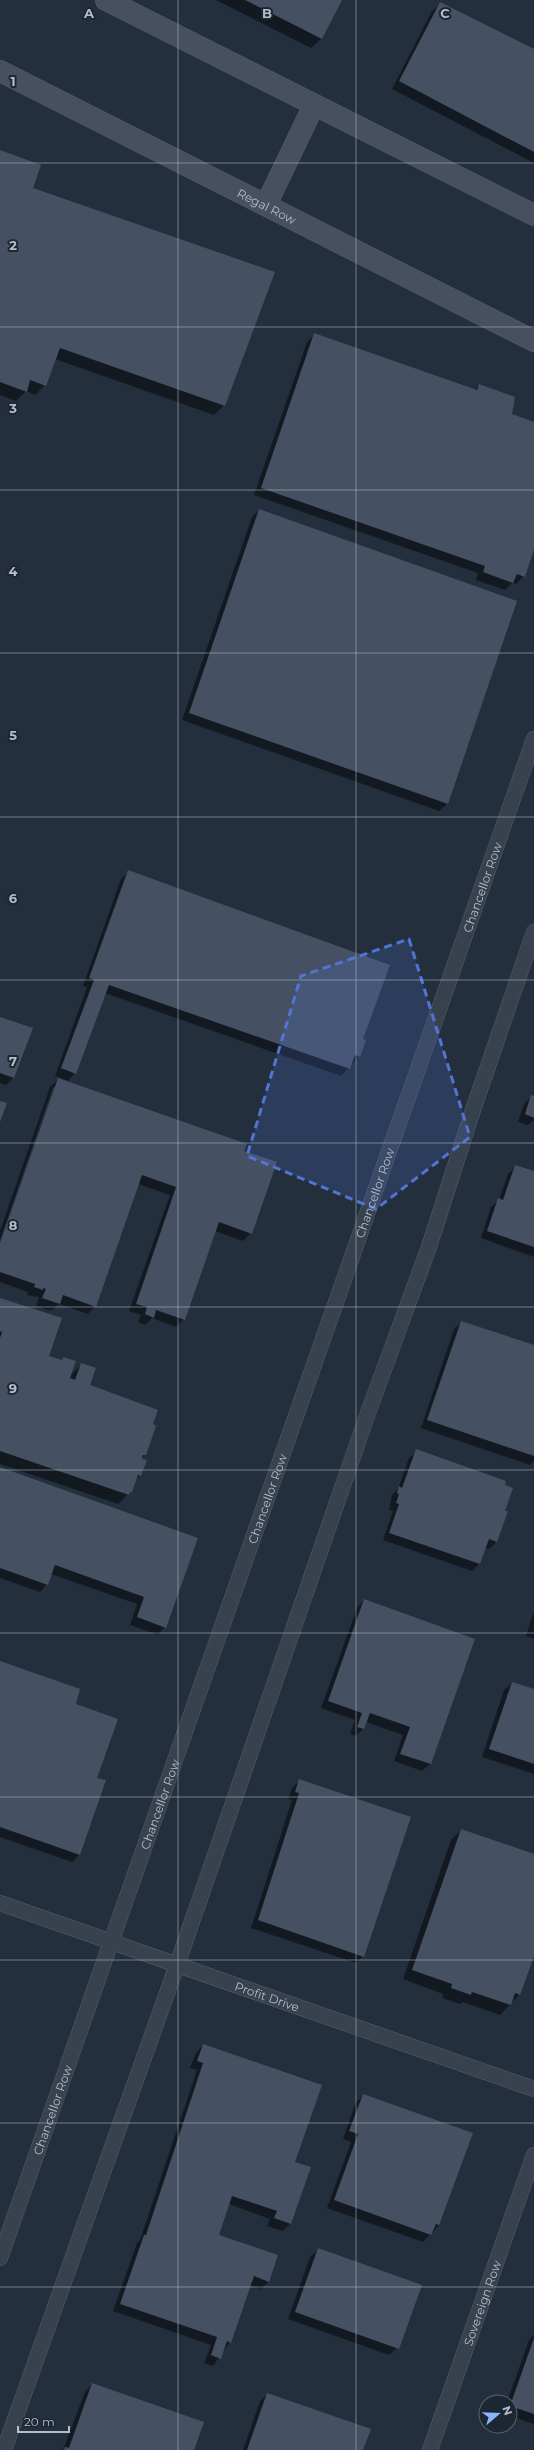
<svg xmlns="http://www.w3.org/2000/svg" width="534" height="2450" font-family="Montserrat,sans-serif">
	<rect width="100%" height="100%" fill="#242f3e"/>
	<path fill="#0007" d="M216 0H341L321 39 311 48Z
		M440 4 534 50V163L392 89 432 11Z
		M0 151 224 405 214 415 55 359 45 385 35 395 26 391 16 401 0 395Z
		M315 334 475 390 479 385 511 415 534 423V546L524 576 516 584 513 582 505 590 476 580 478 573 254 495 307 342Z
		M259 510 516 601 447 804 439 811 182 720 252 517Z
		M129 871 361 1039 359 1056 349 1068 341 1076 105 993 75 1073 68 1081 55 1076 87 987 83 986 121 879Z
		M0 1018 31 1029 13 1078 6 1085 0 1083Z
		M58 1080 243 1151 251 1233 243 1241 215 1231 184 1319 176 1327 152 1318 145 1325 138 1322 141 1315 129 1311 170 1195 138 1184 95 1306 88 1314 59 1304 51 1311 36 1306 39 1297 27 1295 28 1292 0 1282V1246L56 1087H53L0 1240V1231L50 1087Z
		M531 1097H534V1120L528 1125 518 1122 524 1104Z
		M516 1166 534 1173V1257L481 1238 491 1207 499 1200 508 1174Z
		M0 1299 48 1356 61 1361 64 1358 70 1376 81 1365 89 1386 152 1425 145 1455 141 1459 140 1475 134 1482 128 1494 118 1504 0 1464Z
		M462 1322 534 1346V1461L530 1465 421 1428 454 1329Z
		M417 1451 496 1542 489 1549 485 1548 479 1564 472 1571 383 1540 393 1511 389 1510 392 1495 398 1489 409 1458Z
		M0 1468 197 1538 165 1627 158 1635 130 1625 137 1604 51 1574 47 1584 40 1592 0 1578Z
		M364 1600 474 1640 430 1764 422 1771 394 1761 403 1735 366 1722 363 1729 356 1736 350 1734 355 1720 321 1708 357 1608Z
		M534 1611V1639L526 1636Z
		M0 1662 74 1705 96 1778 105 1781 79 1855 72 1862 0 1837Z
		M512 1683 534 1690V1774L482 1757 504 1690Z
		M300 1780 363 1956 356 1963 251 1928 292 1800 288 1799 292 1788Z
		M461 1830 534 1855V1953L519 1995 500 2015 463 2002 460 2004 442 1998 443 1994 403 1979 451 1840Z
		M203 2045 294 2162 290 2224 283 2231 267 2226 270 2219 229 2204 218 2236 269 2281 261 2289 250 2285 230 2342 213 2366 204 2363 211 2345 113 2311 137 2243 140 2240 197 2070 190 2068 196 2053Z
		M364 2095 439 2225 423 2242 327 2208 351 2142 343 2139 356 2102Z
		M318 2250 397 2348 389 2355 288 2319 310 2257Z
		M534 2335V2424L510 2416V2402H507L529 2340Z
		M92 2384 193 2450H63L85 2392Z
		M268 2394 362 2450H243L260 2401Z"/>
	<path fill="#455162" d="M245 0H342L322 39Z
		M440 2 534 49V152L399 81Z
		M0 150 41 165 33 188 275 272 225 406 60 348 46 386 30 380 27 392 0 382Z
		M314 333 477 390 479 384 515 397 512 414 534 422V549L525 577 517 574 513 583 483 572 485 566 261 488Z
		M259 509 517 601 448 804 189 713Z
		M128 870 390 965 363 1039 366 1040 360 1057 355 1055 350 1069 109 985 76 1074 61 1068 94 980 89 978Z
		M0 1017 33 1028 14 1078 0 1073Z
		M58 1078 247 1144 244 1151 277 1162 252 1234 219 1222 185 1320 156 1310 154 1318 145 1314 147 1307 136 1304 176 1187 142 1175 96 1307 63 1295 60 1304 42 1298 46 1289 43 1288V1290L34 1287 35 1284 0 1272V1243Z
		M531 1095 534 1096V1118L525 1114Z
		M0 1101 7 1103 0 1122Z
		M515 1165 534 1171V1247L487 1231 498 1198 503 1200Z
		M0 1298 62 1318 49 1356 62 1360 63 1357 76 1361 70 1378 75 1380 81 1363 96 1368 90 1385 158 1410 153 1424 156 1426 146 1455H143L142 1459 147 1460 141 1476 138 1475 132 1492H130L129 1495 0 1451V1338L2 1332 0 1331Z
		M461 1321 534 1345V1456L427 1420Z
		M416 1449 506 1481 505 1485 513 1488 505 1511H508L497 1542 489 1539 480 1564 389 1533 399 1504 396 1503 399 1494 397 1493 399 1486 402 1488Z
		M0 1467 198 1538 166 1628 137 1617 144 1597 55 1565 48 1585 0 1568Z
		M364 1599 475 1639 431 1764 400 1754 410 1727 370 1713 364 1729 357 1727 362 1713 328 1701Z
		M0 1661 80 1689 76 1704 118 1719 97 1778 106 1780 80 1855 0 1827Z
		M512 1682 534 1689V1764L489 1749Z
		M299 1779 411 1817 364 1957 258 1920 299 1793 295 1792Z
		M461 1829 534 1854V1956L520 1995 515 1993 511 2005 472 1992 471 1995 451 1988 452 1984 412 1970Z
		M203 2044 322 2085 295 2162 311 2167 291 2224 274 2218 277 2211 232 2196 219 2235 278 2255 269 2282 254 2276 231 2343 227 2341 221 2359 211 2355 217 2337 120 2304 144 2235H146L203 2063 197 2061Z
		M363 2094 473 2133 439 2225 436 2224 431 2235 334 2200 358 2134 349 2131Z
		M318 2248 422 2285 399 2349 295 2312Z
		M534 2338V2414L510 2406Z
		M92 2383 204 2422 194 2450H64L65 2447 69 2448Z
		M267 2393 371 2429 363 2450H247Z"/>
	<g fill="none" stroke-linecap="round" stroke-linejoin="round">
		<defs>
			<g id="street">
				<path id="s1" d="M0 1903 534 2089"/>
				<path id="s2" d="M0 2258 534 739"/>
				<path d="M4 2450 177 1965 368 1413 429 1247 471 1116 534 932"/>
				<path id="s3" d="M430 2450 534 2155"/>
			</g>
			<g id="secondary">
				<path d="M106 0 534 215"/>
				<path id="s4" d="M0 71 534 341"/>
				<path d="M266 205 314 105"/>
			</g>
		</defs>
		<use href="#street" stroke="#565f6c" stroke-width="16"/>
		<use href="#secondary" stroke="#565f6c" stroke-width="22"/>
		<use href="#street" stroke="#38414e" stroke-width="15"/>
		<use href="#secondary" stroke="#465061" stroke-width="21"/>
	</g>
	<path fill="#5274d3" fill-opacity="0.2" stroke="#5274d3" stroke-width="3" stroke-dasharray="8 5" stroke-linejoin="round" d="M409 939 470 1137 376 1209 247 1156 301 976Z"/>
	<path fill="none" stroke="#b4bcc9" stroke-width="1" stroke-opacity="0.55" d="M178 0V2450M356 0V2450M0 163H534M0 327H534M0 490H534M0 653H534M0 817H534M0 980H534M0 1143H534M0 1307H534M0 1470H534M0 1633H534M0 1797H534M0 1960H534M0 2123H534M0 2287H534"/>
	<g text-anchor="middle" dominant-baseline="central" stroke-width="4" stroke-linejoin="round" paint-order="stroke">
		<g font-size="12" fill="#b4bcc9" stroke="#1d2633">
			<text stroke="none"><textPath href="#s4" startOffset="299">Regal Row</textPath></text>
			<text stroke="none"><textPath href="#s2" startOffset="1453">Chancellor Row</textPath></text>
			<text stroke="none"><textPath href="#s2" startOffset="1129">Chancellor Row</textPath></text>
			<text stroke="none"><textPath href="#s2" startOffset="805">Chancellor Row</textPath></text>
			<text stroke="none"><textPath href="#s2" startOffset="481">Chancellor Row</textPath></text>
			<text stroke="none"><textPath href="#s1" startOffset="283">Profit Drive</textPath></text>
			<text stroke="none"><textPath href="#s2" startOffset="157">Chancellor Row</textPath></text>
			<text stroke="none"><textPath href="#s3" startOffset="156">Sovereign Row</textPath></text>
		</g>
	</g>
	<g font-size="13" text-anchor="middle" font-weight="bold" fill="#b4bcc9" stroke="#1d2633" stroke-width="4" stroke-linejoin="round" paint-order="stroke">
		<text x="89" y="18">A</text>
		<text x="267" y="18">B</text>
		<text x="445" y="18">C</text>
		<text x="13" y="86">1</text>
		<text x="13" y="250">2</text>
		<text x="13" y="413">3</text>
		<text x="13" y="576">4</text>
		<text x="13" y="740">5</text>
		<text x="13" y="903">6</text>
		<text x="13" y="1066">7</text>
		<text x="13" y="1230">8</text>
		<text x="13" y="1393">9</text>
	</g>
	<g transform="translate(498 2414) rotate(71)"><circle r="19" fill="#1d2633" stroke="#59626f"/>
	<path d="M0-3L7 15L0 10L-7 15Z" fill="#8ab4f8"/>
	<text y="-6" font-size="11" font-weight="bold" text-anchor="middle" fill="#b4bcc9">N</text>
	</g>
	<path d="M18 2426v6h51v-6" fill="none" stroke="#b4bcc9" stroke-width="2"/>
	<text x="24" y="2426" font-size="12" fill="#b4bcc9" stroke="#1d2633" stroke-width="3" paint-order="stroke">20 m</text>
</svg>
